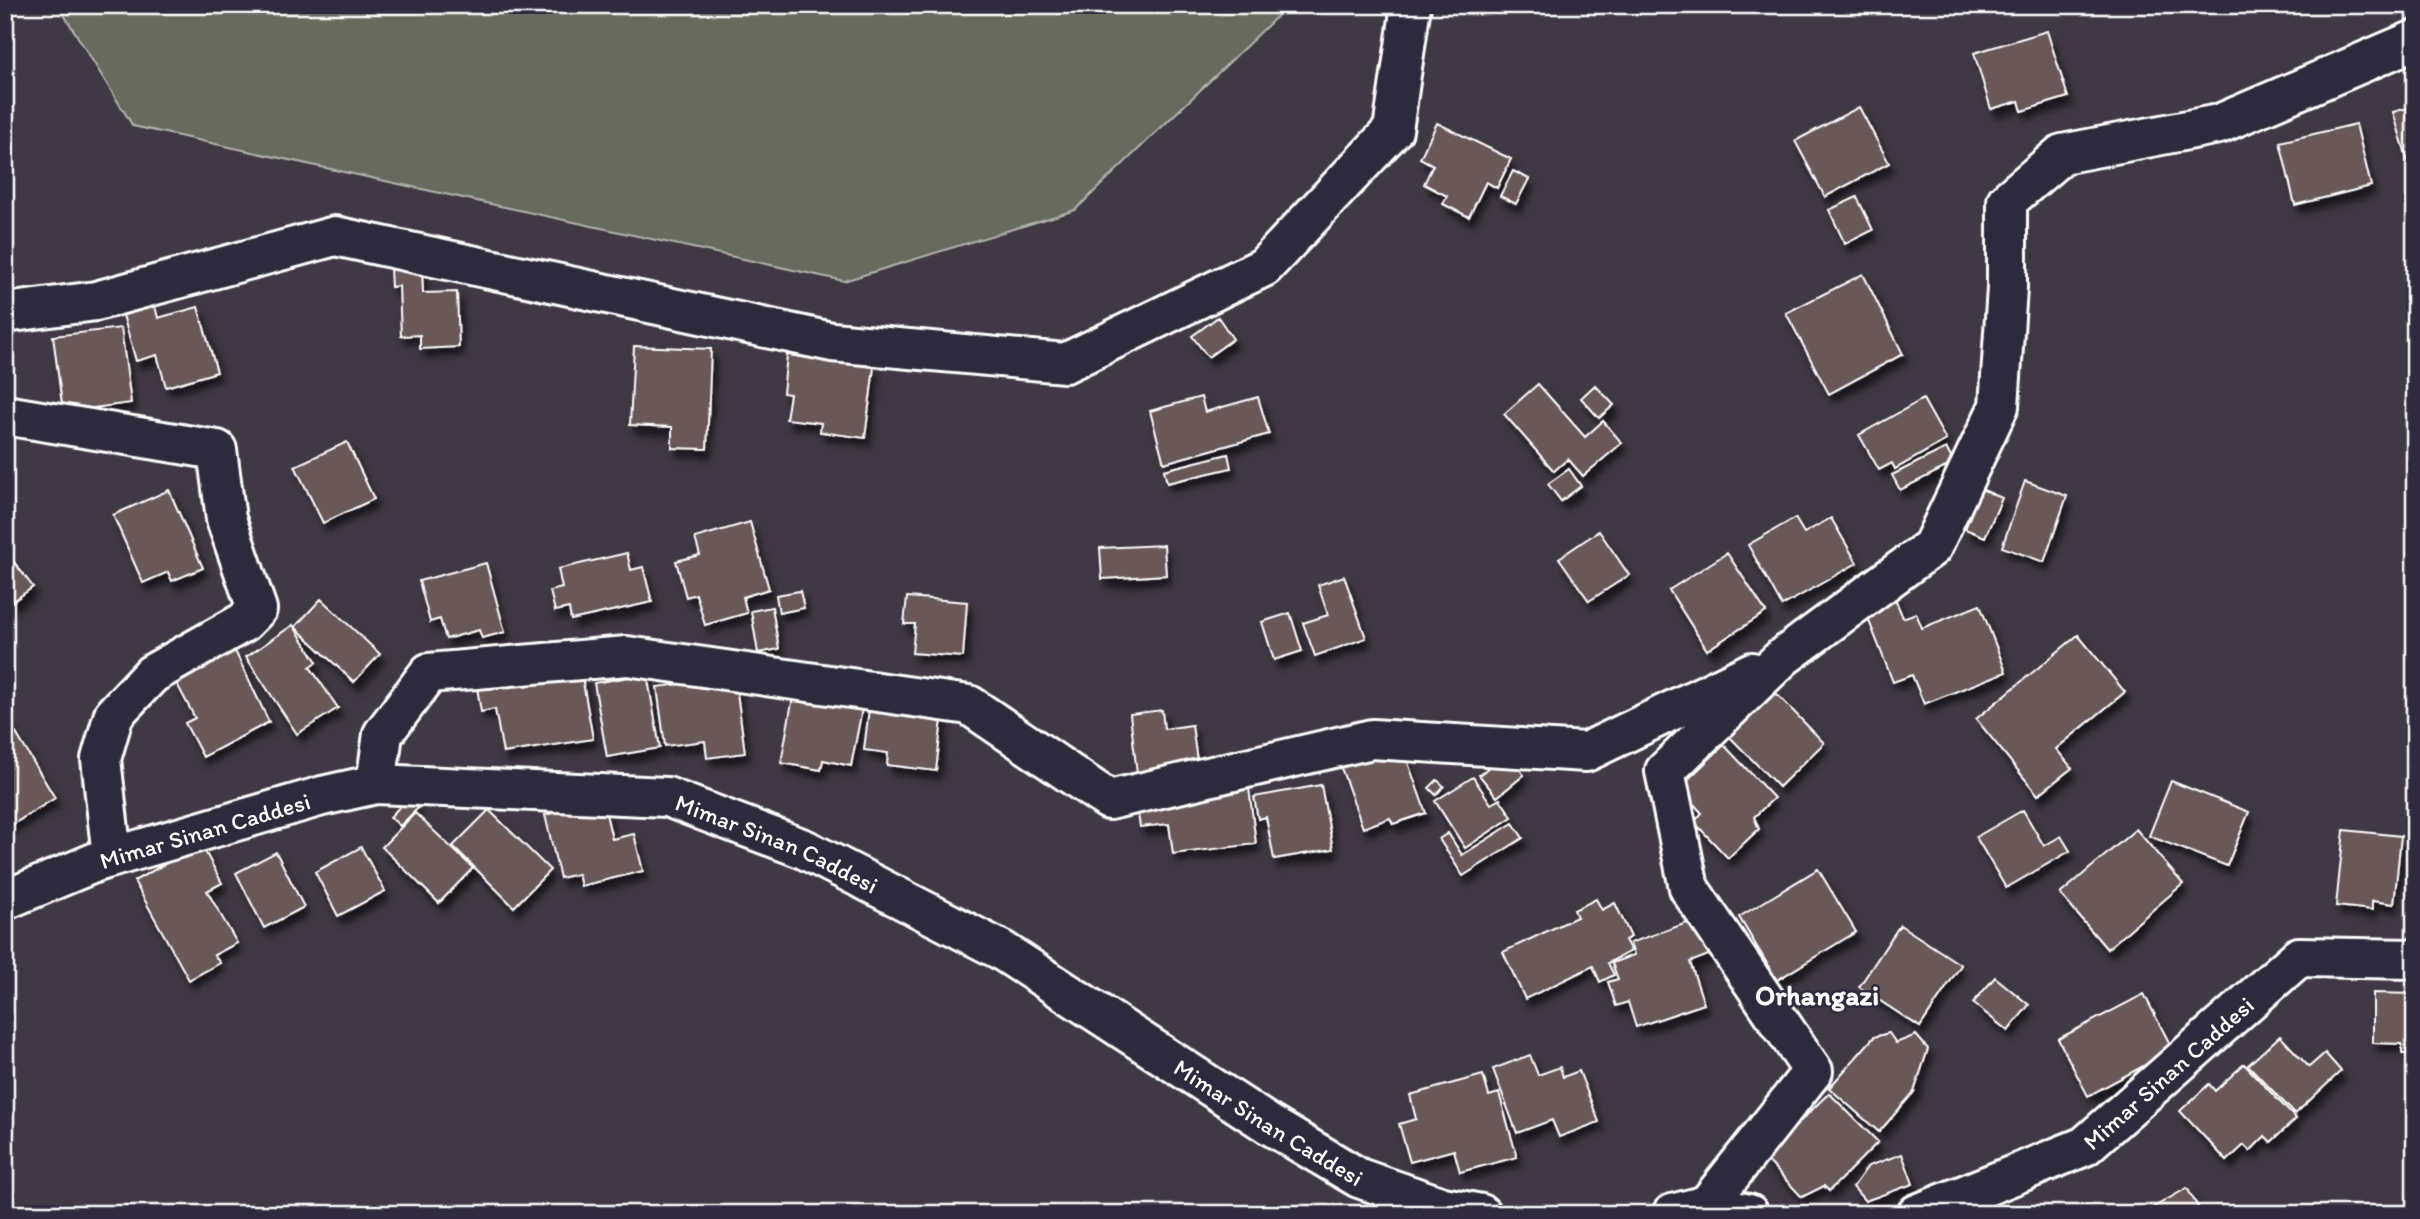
<svg xmlns="http://www.w3.org/2000/svg" width="2420" height="1219" font-family="Itim,sans-serif">
	<defs>
		<filter id="shadow"><feDropShadow dx="4.5" dy="8" stdDeviation="3.5" flood-color="#0009"/></filter>
	</defs>
	<rect width="100%" height="100%" fill="#413845"/>
	<filter id="ink" filterUnits="userSpaceOnUse"><feTurbulence type="fractalNoise" baseFrequency=".0143" numOctaves="2"/><feDisplacementMap in="SourceGraphic" scale="14" xChannelSelector="R" yChannelSelector="G"/><feConvolveMatrix kernelMatrix="1 2 1 2 8 2 1 2 1" color-interpolation-filters="sRGB"/></filter>
	<g filter="url(#ink)">
		<path fill="#676b5d" stroke="#b3b5ae" stroke-width="2" d="M58 5H1289L1075 210 844 281 133 126Z"/>
		<path fill="#6a5858" stroke="#fff" stroke-width="2" filter="url(#shadow)" d="M2047 31 2068 97 2022 111 2019 101 1991 109 1974 53Z
			M2415 106V184L2393 112Z
			M1859 107 1889 163 1825 197 1795 141Z
			M1437 123 1511 159 1497 188 1486 182 1469 217 1443 204 1447 196 1424 184 1433 165 1420 158Z
			M2356 124 2371 186 2295 205 2280 142Z
			M1513 171 1529 179 1516 204 1500 196Z
			M1857 197 1873 230 1845 244 1829 210Z
			M422 267 423 293 457 292 459 347 420 349V335L401 336 399 286 391 287 390 268Z
			M1863 274 1903 354 1829 394 1786 313Z
			M155 306 158 318 198 307 217 372 166 387 157 355 136 361 123 315Z
			M1218 317 1233 339 1208 357 1192 336Z
			M121 328 131 403 63 412 53 336Z
			M634 346 711 349 707 449 672 448V427L630 425Z
			M787 355 874 367 865 438 820 432 821 423 786 419 790 394 783 393Z
			M1538 384 1585 437 1603 421 1622 443 1583 476 1568 459 1554 471 1504 414Z
			M1595 385 1614 405 1599 418 1581 398Z
			M1201 397 1205 412 1258 397 1269 434 1164 463 1150 411Z
			M1923 399 1946 440 1895 469 1892 463 1879 470 1859 435Z
			M347 442 374 499 323 523 295 466Z
			M1946 448 1954 463 1900 490 1892 475Z
			M1228 454 1231 468 1167 483 1164 470Z
			M1569 469 1581 486 1561 501 1548 484Z
			M2025 481 2067 496 2044 562 2002 547Z
			M1981 489 2002 498 1985 537 1965 529Z
			M169 490 203 568 172 581 168 572 143 583 113 515Z
			M1795 518 1804 533 1831 518 1857 563 1782 606 1748 545Z
			M750 522 769 589 743 597 747 613 705 625 696 594 686 597 676 561 700 555 695 538Z
			M1599 531 1629 575 1589 601 1559 558Z
			M1164 545 1166 575 1102 579 1100 548Z
			M5 550 33 587 5 607Z
			M627 553 631 570 643 567 652 602 571 620 569 608 555 611 550 591 562 588 558 569Z
			M1727 553 1766 612 1707 650 1669 590Z
			M486 563 505 632 482 638 479 630 446 639 440 619 430 622 419 581Z
			M1344 576 1366 638 1315 656 1303 623 1328 615 1318 585Z
			M800 591 804 608 779 613 776 595Z
			M1892 591 1903 618 1916 613 1922 628 1980 605 2006 672 1924 704 1912 675 1893 682 1862 603Z
			M907 597 967 602 963 657 912 653 915 624H904Z
			M321 599 380 654 354 682 295 627Z
			M772 607 779 649 758 653 751 611Z
			M1290 613 1302 651 1274 660 1262 622Z
			M293 625 317 662 310 667 338 708 297 734 246 657Z
			M2078 635 2125 692 2056 749 2072 768 2038 795 1976 719Z
			M235 651 269 722 203 757 185 723 195 718 176 682Z
			M581 671 593 739 503 753 495 709 481 712 477 687Z
			M647 674 660 748 607 757 594 683Z
			M735 677 745 753 707 758 705 741 665 746 657 687Z
			M1770 687 1824 743 1779 787 1725 732Z
			M794 691 863 704 851 766 823 760 821 770 781 763Z
			M870 701 943 710 936 771 887 765 888 753 864 750Z
			M1162 710 1164 729 1192 725 1199 775 1138 782 1130 714Z
			M8 720 55 798 10 826 5 818V722Z
			M1401 743 1426 813 1393 824 1390 818 1363 828 1340 765Z
			M1724 745 1774 798 1754 817 1759 829 1728 858 1694 822 1702 813 1679 788Z
			M1507 753 1524 775 1497 797 1479 775Z
			M1473 777 1491 804 1500 799 1512 817 1465 848 1435 801Z
			M1437 780 1444 786 1436 795 1429 788Z
			M2171 781 2249 812 2227 866 2149 836Z
			M1321 785 1333 849 1274 859 1266 817 1258 819 1254 797Z
			M1249 788 1256 844 1173 854 1169 824 1140 827 1136 802Z
			M408 798 418 808 400 826 390 817Z
			M603 801 612 839 634 834 643 871 581 886 578 874 560 878 545 815Z
			M489 810 550 870 514 907 453 846Z
			M2023 810 2044 846 2061 836 2070 851 2006 888 1976 837Z
			M415 813 473 868 439 903 382 847Z
			M1513 823 1523 838 1463 876 1439 839 1448 833 1462 855Z
			M2136 829 2183 884 2107 949 2060 894Z
			M2344 830 2401 836 2394 904 2372 901V910L2336 906Z
			M201 844 222 883 207 891 237 943 214 955 220 963 189 980 134 881Z
			M361 847 385 891 338 916 315 872Z
			M276 852 304 907 264 928 236 873Z
			M1818 869 1856 932 1777 980 1739 917Z
			M1596 899 1602 910 1615 903 1631 937 1625 940 1631 951 1608 963 1614 975 1600 982 1593 966 1525 999 1503 952 1577 917 1574 910Z
			M1701 918 1714 953 1690 962 1704 1004 1636 1027 1628 1002 1616 1006 1608 982 1618 979 1612 963 1634 955 1630 943Z
			M1900 925 1961 965 1920 1027 1859 987Z
			M1995 977 2029 1005 2008 1031 1973 1003Z
			M2373 993 2415 994V1054H2402V1044L2373 1043Z
			M2144 994 2173 1050 2088 1096 2058 1039Z
			M1889 1033 1896 1043 1916 1035 1928 1049 1914 1092 1879 1132 1829 1088 1874 1037Z
			M2280 1036 2309 1067 2325 1053 2341 1071 2295 1114 2248 1065Z
			M1530 1055 1538 1075 1560 1067 1563 1077 1579 1071 1599 1122 1559 1137 1552 1120 1517 1133 1493 1069Z
			M2244 1064 2296 1119 2271 1142 2265 1136 2250 1151 2244 1145 2227 1161 2180 1111 2209 1084 2215 1091Z
			M1483 1075 1489 1096 1499 1093 1517 1157 1460 1172 1454 1150 1410 1162 1399 1124 1416 1119 1410 1095Z
			M1829 1093 1878 1142 1829 1191 1824 1186 1802 1197 1764 1157Z
			M1902 1154 1913 1184 1865 1201 1853 1187 1868 1166Z
			M2187 1188 2202 1214H2142Z"/>
		<g fill="none" stroke-linecap="round" stroke-linejoin="round">
			<defs>
				<g id="minor">
					<path d="M5 313 96 301 335 236 832 342 1065 363 1264 267 1393 130 1411 5"/>
					<path d="M5 415 217 450 226 519 257 609 244 622 152 674 114 714 101 759 112 857"/>
					<path d="M376 784 383 734 429 673 627 656 969 705 1109 800 1372 739 1586 752 1752 672"/>
					<path id="s1" d="M5 900 96 862 322 796 376 784 667 797 804 849 1001 950 1270 1125 1359 1178 1443 1207 1481 1214"/>
					<path d="M1707 1205 1813 1071 1689 888 1665 771 1783 657 1932 547 1999 406 2007 288V201L2062 154 2219 124 2415 40"/>
					<path d="M1672 1214 1707 1205 1749 1214"/>
					<path id="s2" d="M1917 1214 2085 1146 2299 957 2415 959"/>
				</g>
			</defs>
			<use href="#minor" stroke="#fff" stroke-width="44"/>
			<use href="#minor" stroke="#2f2a3d" stroke-width="38"/>
		</g>
	</g>
	<g text-anchor="middle" dominant-baseline="central" stroke-width="5" stroke-linejoin="round" paint-order="stroke">
		<g font-size="24" fill="#fff" stroke="#2f2a3d">
			<text stroke="none"><textPath href="#s1" startOffset="212">Mimar Sinan Caddesi</textPath></text>
			<text stroke="none"><textPath href="#s1" startOffset="800">Mimar Sinan Caddesi</textPath></text>
			<text stroke="none"><textPath href="#s2" startOffset="292">Mimar Sinan Caddesi</textPath></text>
			<text stroke="none"><textPath href="#s1" startOffset="1367">Mimar Sinan Caddesi</textPath></text>
		</g>
		<g font-size="28" font-weight="bold" fill="#fff" stroke="#2f2a3d">
			<text x="1817" y="995">Orhangazi</text>
		</g>
	</g>
	<rect width="2420" height="1219" fill="none" stroke="#2f2a3d" stroke-width="28"/>
	<rect x="14" y="14" width="2392" height="1191" fill="none" stroke="#fff" stroke-width="2.5" filter="url(#ink)"/>
</svg>
